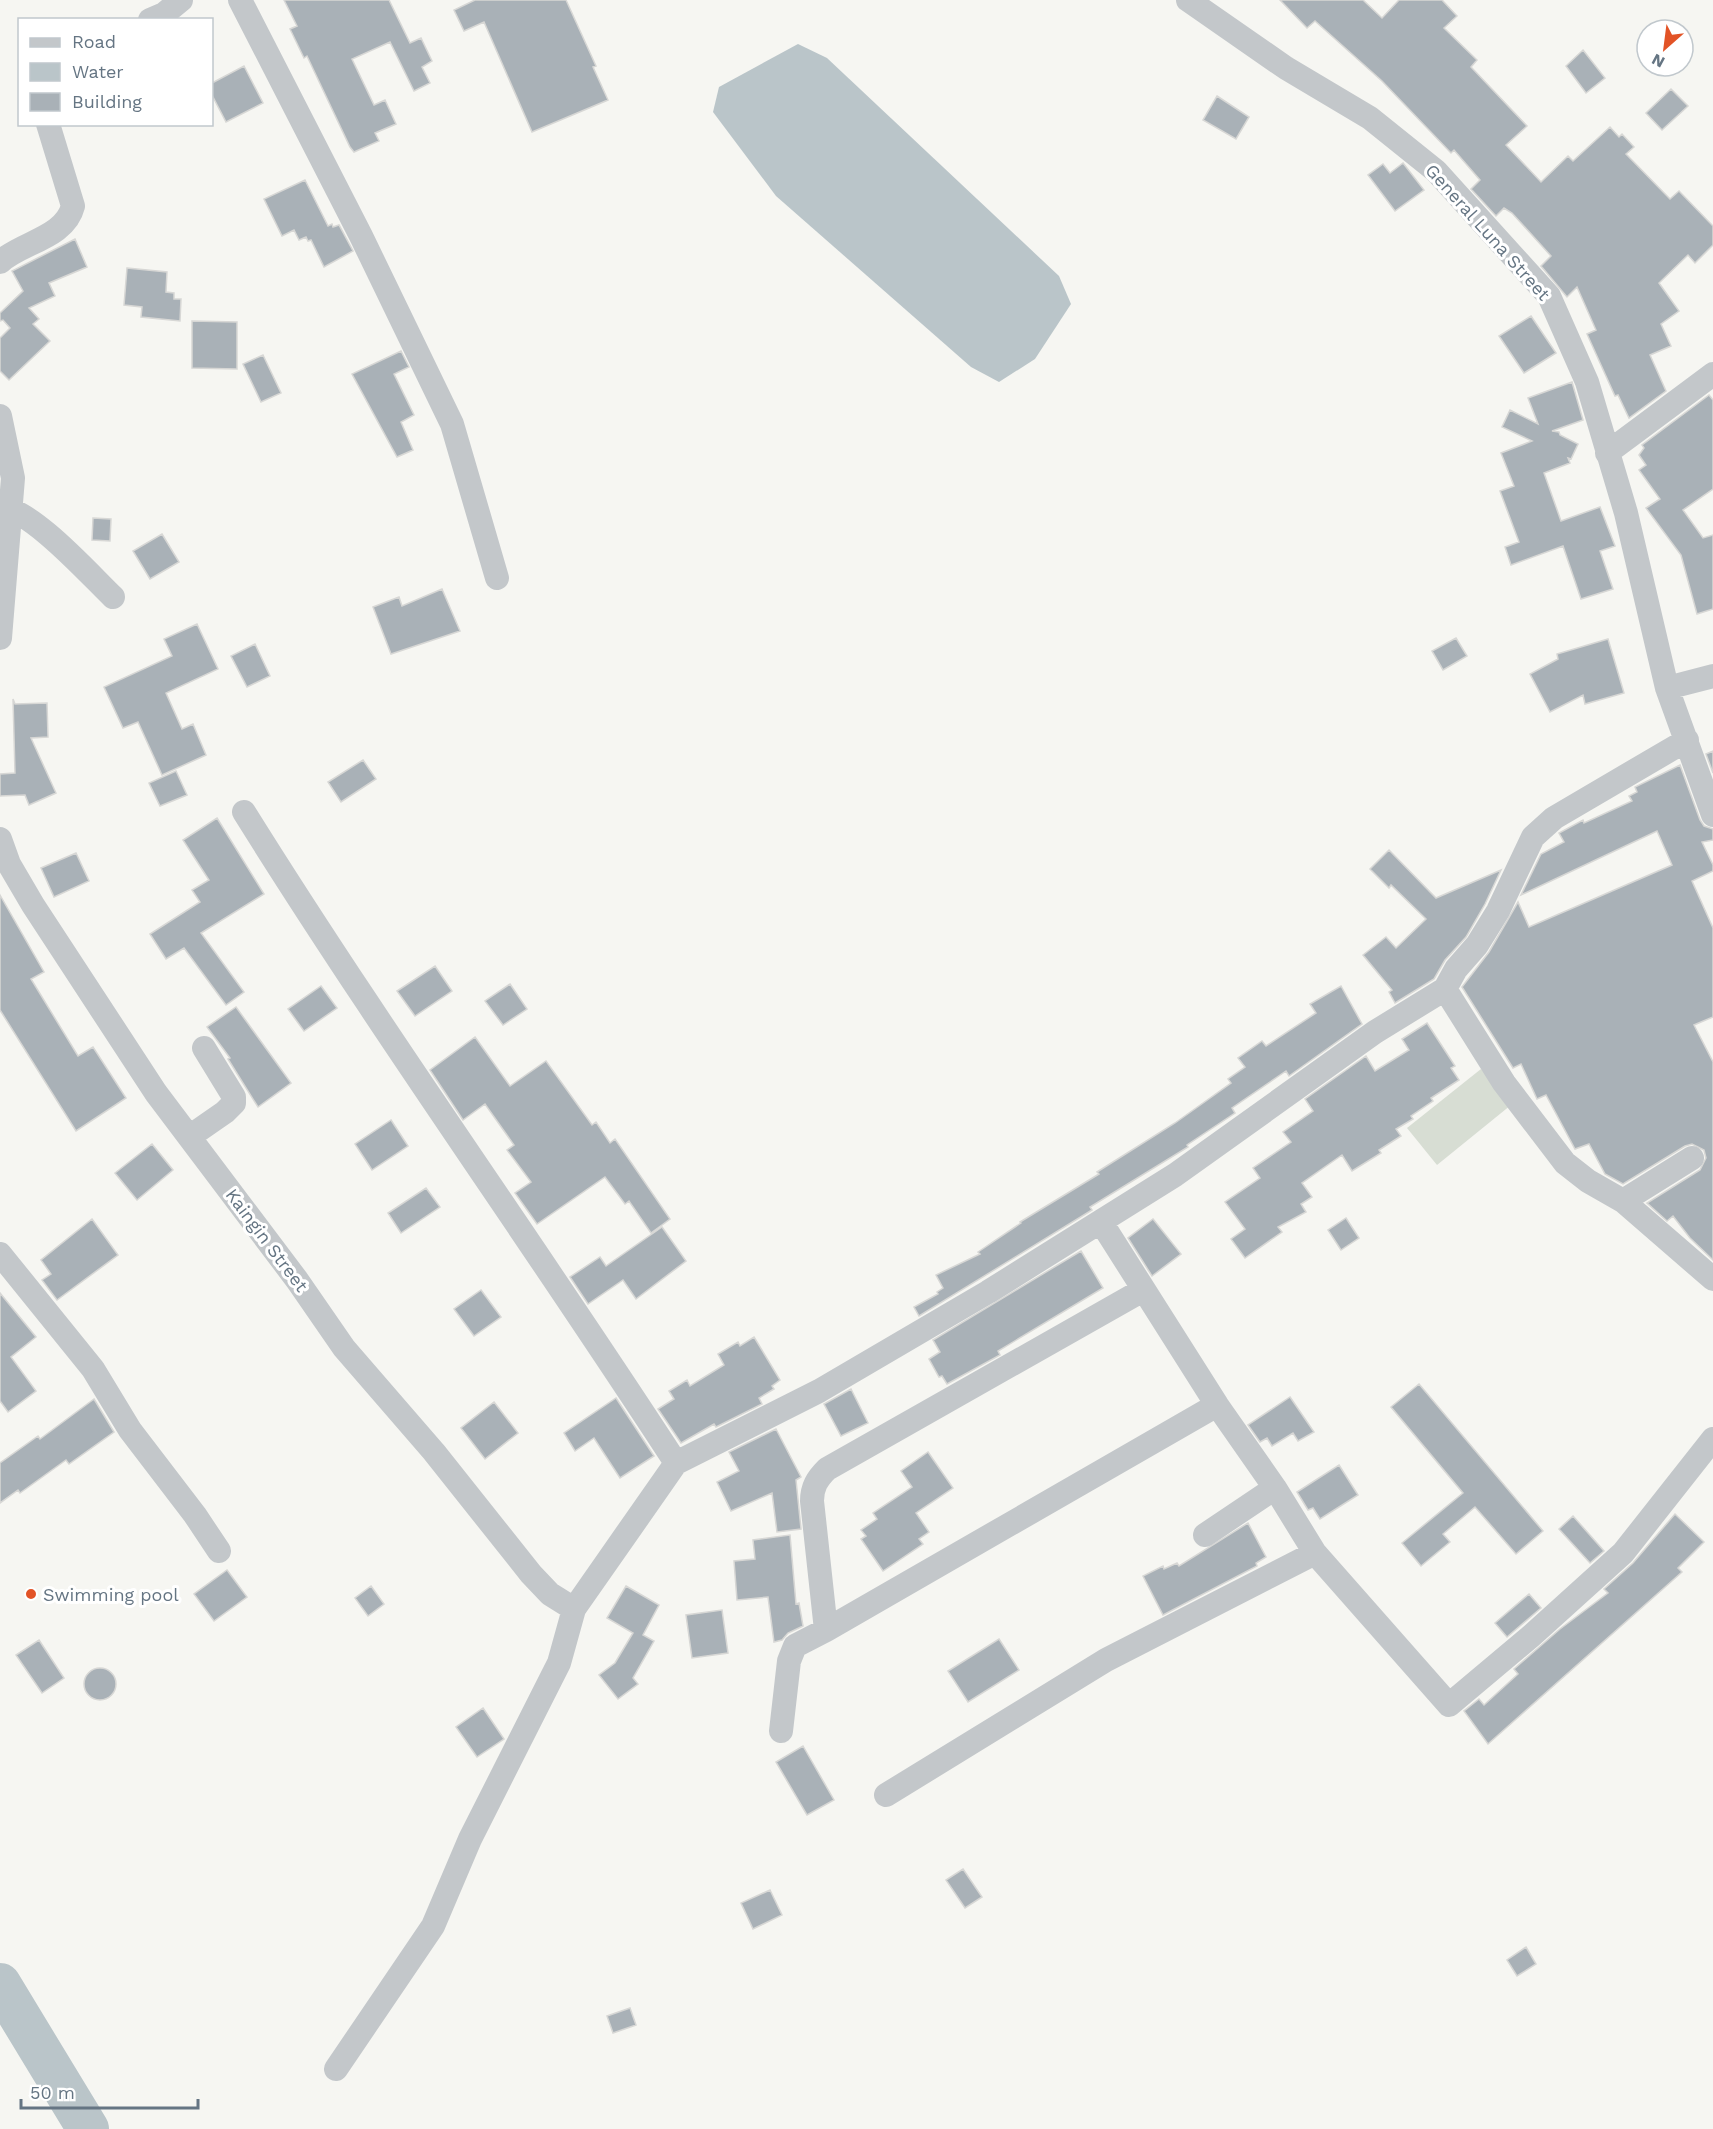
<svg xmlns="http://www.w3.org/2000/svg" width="1713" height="2129" font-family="'Work Sans',sans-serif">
	<rect width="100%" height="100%" fill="#f6f6f2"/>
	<path fill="#d7ddd3" d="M1481 1069 1511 1105 1437 1165 1407 1128Z"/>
	<path fill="#bac5c9" d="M798 44 827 58 1059 276 1071 304 1035 359 999 382 971 367 776 196 713 112 719 87Z"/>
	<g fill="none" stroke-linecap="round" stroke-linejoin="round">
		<path stroke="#bac5c9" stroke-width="42" d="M0 1984 88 2129"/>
	</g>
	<path fill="#a9b1b7" stroke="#d7d7d5" stroke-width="1.5" d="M284 0H389L410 43 421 38 432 61 422 67 430 83 414 91 390 42 352 59 374 105 385 100 396 124 375 133 379 141 354 152 350 147 307 56 304 58 290 29 297 26Z
		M475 0H566L596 66 593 67 608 100 532 132 484 22 464 31 454 10Z
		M1280 0H1363L1382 18 1399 0H1442L1457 16 1444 28 1477 60 1471 67 1527 126 1506 145 1541 182 1568 156 1573 161 1610 127 1619 137 1622 134 1634 147 1626 154 1670 199 1679 191 1713 226V245L1695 263 1688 255 1659 283 1679 311 1661 324 1671 346 1650 355 1666 391 1629 418 1618 395 1615 396 1587 334 1596 330 1577 287 1567 297 1541 266 1551 256 1512 213 1504 208 1496 216 1471 189 1480 180 1454 150 1451 153 1382 81 1315 21 1307 28Z
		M1583 50 1605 78 1586 93 1566 66Z
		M244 66 263 103 226 122 212 95V83Z
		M1671 89 1688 106 1662 130 1646 113Z
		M1217 96 1249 117 1236 139 1203 120Z
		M1403 163 1424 190 1395 211 1368 175 1383 164 1390 173Z
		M305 180 328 226 332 224 333 227 339 225 353 251 324 267 311 240 308 241 306 237 299 240 294 230 282 236 264 199Z
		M75 239 87 267 49 283 55 296 29 308 39 319 33 324 50 341 9 380 0 371V338L10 328 3 320 0 321V313L23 291 12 271Z
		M127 268 167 272 166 292 174 293V299H181L180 321 141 317 142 307 124 305Z
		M1531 316 1556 353 1524 373 1499 336Z
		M192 321 237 322V369L192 368Z
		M401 351 409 367 394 374 414 415 401 422 413 450 397 457 352 374Z
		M263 355 281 393 261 402 243 364Z
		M1572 382 1583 420 1552 431 1559 432 1560 435 1578 444 1571 459 1568 458 1570 463 1544 473 1561 521 1600 507 1615 546 1600 551 1613 589 1581 599 1563 546 1511 565 1505 547 1519 542 1500 491 1514 486 1501 453 1532 441 1502 427 1510 410 1538 424 1528 398Z
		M1709 395 1713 400V489L1683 510 1703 538 1713 535V609L1697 614 1681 555 1646 508 1660 499 1639 470 1646 465 1639 455 1644 448 1642 445Z
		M93 518 111 519 110 541 92 540Z
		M162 534 179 562 150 579 133 551Z
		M442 589 460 631 391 654 373 607 399 597 402 606Z
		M197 624 218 669 166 693 182 729 193 724 206 755 162 775 138 722 123 728 104 687 172 656 164 639Z
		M1456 638 1467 656 1443 670 1432 651Z
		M1608 639 1624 693 1585 704 1583 695 1550 712 1530 674 1558 659 1557 654Z
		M255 644 270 676 247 687 231 656Z
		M13 699 15 704 47 703 48 737 31 738 56 793 29 805 25 795 0 796V774L15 773Z
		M1713 751V773L1706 754Z
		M363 760 376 779 341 802 328 782Z
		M1680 765 1700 820 1704 826 1713 829V840L1702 842 1713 865V871L1692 881 1713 928V1017L1694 1025 1713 1062V1260L1690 1238 1673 1216 1667 1221 1647 1203 1700 1170 1706 1158 1704 1150 1692 1144 1685 1146 1623 1184 1605 1174 1589 1144 1575 1149 1546 1095 1537 1099 1521 1064 1513 1068 1462 987 1489 952 1518 902 1529 927 1672 865 1657 831 1521 895 1541 854 1564 842 1559 833 1583 820 1584 823 1632 801 1629 796 1637 792 1635 787Z
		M176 771 187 795 160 806 149 783Z
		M217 818 264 894 201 933 244 992 226 1005 184 948 166 959 150 934 200 902 192 890 209 880 183 840Z
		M1389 850 1436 898 1501 870 1485 904 1466 937 1445 960 1434 979 1395 1003 1389 992 1392 990 1363 955 1386 937 1396 948 1426 919 1391 885 1389 888 1370 869Z
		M76 853 89 881 54 897 41 868Z
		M0 895 44 972 31 979 78 1056 93 1047 126 1098 76 1131 0 1010Z
		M435 966 452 991 415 1016 397 991Z
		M510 984 527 1009 503 1025 485 1001Z
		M321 986 337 1008 304 1031 288 1009Z
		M1341 986 1362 1024 1289 1076 1286 1071 1232 1108 1235 1113 1187 1145 1188 1147 1090 1207 1092 1210 919 1316 914 1307 938 1294 937 1292 943 1288 936 1275 980 1254 978 1252 1021 1223 1020 1222 1099 1174 1097 1172 1175 1123 1231 1083 1228 1079 1245 1067 1238 1058 1262 1041 1266 1046 1316 1013 1310 1004Z
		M236 1007 291 1083 258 1107 228 1059 230 1058 207 1027Z
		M1427 1023 1455 1066 1451 1068 1459 1080 1431 1098 1433 1101 1411 1116 1413 1119 1396 1129 1401 1136 1379 1150 1381 1153 1352 1171 1342 1155 1302 1183 1312 1197 1301 1204 1306 1212 1278 1227 1282 1232 1245 1258 1231 1239 1245 1229 1225 1202 1260 1178 1253 1168 1291 1142 1283 1132 1313 1111 1305 1099 1366 1056 1375 1071 1409 1050 1402 1039Z
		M475 1037 510 1086 546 1061 592 1125 596 1122 610 1143 615 1139 670 1219 651 1233 629 1201 625 1204 605 1177 537 1224 515 1193 531 1182 507 1150 514 1145 485 1104 463 1120 430 1070Z
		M391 1120 408 1146 372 1170 355 1144Z
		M152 1144 173 1170 137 1200 115 1173Z
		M426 1188 440 1207 401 1233 388 1213Z
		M1346 1218 1359 1238 1341 1250 1328 1230Z
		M92 1219 118 1255 57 1300 42 1280 51 1274 41 1260Z
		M1153 1219 1181 1254 1152 1276 1128 1238Z
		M662 1227 686 1261 636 1299 623 1280 588 1304 570 1277 600 1257 606 1266Z
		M1081 1251 1103 1288 998 1351 1000 1355 947 1384 942 1376 939 1377 929 1359 940 1352 933 1340Z
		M481 1290 501 1317 474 1336 454 1309Z
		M0 1293 36 1337 11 1357 36 1391 8 1412 0 1401Z
		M754 1337 780 1380 772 1386 774 1389 759 1398 762 1404 716 1427 714 1424 681 1443 658 1409 674 1399 669 1391 687 1380 690 1386 724 1365 718 1354 738 1342 740 1346Z
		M1419 1384 1543 1531 1516 1554 1475 1507 1443 1534 1450 1542 1421 1566 1402 1543 1463 1493 1391 1407Z
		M851 1389 868 1423 841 1436 824 1404Z
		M1290 1397 1314 1432 1298 1441 1293 1433 1272 1446 1267 1438 1260 1442 1248 1425Z
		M616 1398 654 1456 620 1478 594 1438 575 1451 564 1433Z
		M94 1399 114 1432 69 1464 66 1460 20 1493 18 1490 0 1503V1463L38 1436 40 1439Z
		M494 1402 518 1433 485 1459 461 1428Z
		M776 1429 801 1477 796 1480 801 1529 777 1532 772 1493 731 1511 717 1482 739 1471 729 1452Z
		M928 1452 953 1488 916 1513 929 1532 919 1539 923 1544 883 1571 861 1539 866 1536 861 1530 877 1519 873 1513 912 1487 901 1471Z
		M1339 1465 1358 1495 1320 1519 1313 1508 1308 1510 1297 1492Z
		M1675 1514 1704 1542 1678 1568 1682 1572 1488 1744 1464 1711 1479 1699 1484 1705 1518 1674 1514 1669 1560 1629 1608 1593 1604 1589 1633 1563Z
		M1573 1516 1604 1551 1590 1563 1559 1529Z
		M1248 1523 1266 1557 1256 1563 1257 1566 1163 1615 1143 1576 1163 1566 1164 1569 1177 1563 1179 1566Z
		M790 1535 796 1604 799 1603 803 1626 788 1633 782 1640 774 1642 768 1597 737 1600 734 1561 755 1559 753 1540Z
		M227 1570 247 1597 214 1621 194 1594Z
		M371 1586 384 1604 368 1616 355 1598Z
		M626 1586 659 1605 643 1635 654 1641 633 1678 638 1684 618 1699 599 1675 615 1663 633 1633 607 1618Z
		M1529 1594 1541 1608 1507 1637 1495 1623Z
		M722 1610 728 1653 692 1658 686 1615Z
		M999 1639 1019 1670 968 1702 948 1671Z
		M39 1640 64 1678 42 1693 16 1655Z
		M84 1684a16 16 0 1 1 32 0a16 16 0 1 1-32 0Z
		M483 1708 504 1739 477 1757 456 1727Z
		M803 1746 834 1800 807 1815 776 1762Z
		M963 1869 982 1897 965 1908 946 1880Z
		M770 1890 782 1915 753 1929 741 1903Z
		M1526 1947 1536 1964 1517 1976 1507 1960Z
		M630 2008 636 2025 613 2033 607 2016Z"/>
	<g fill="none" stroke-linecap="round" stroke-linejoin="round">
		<path stroke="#c3c7ca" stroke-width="24" d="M240 0 361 236 452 424 497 578
			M1188 0 1286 68 1370 118 1436 171 1549 296 1587 382 1626 513 1667 688 1713 815
			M150 20 164 14 181 0
			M0 262C22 242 65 238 73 206L48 124
			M0 416 13 478 0 638
			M1607 453 1713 374
			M0 507C31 509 89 574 113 597
			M1667 688 1713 676
			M244 812C382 1033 534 1244 676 1463
			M0 839 9 864 33 905 156 1093 297 1280 344 1348 434 1452 531 1574 550 1594 574 1609
			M1445 989 1504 1083 1565 1163 1588 1181 1623 1201 1713 1279
			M189 1137 225 1112 234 1103V1097L204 1048
			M1623 1201 1692 1158
			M1101 1222 1217 1405 1275 1488 1315 1553 1449 1705 1530 1637 1623 1553 1713 1439
			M0 1254 93 1369 130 1430 195 1515 219 1551
			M1205 1535 1275 1488
			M826 1630 1217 1405
			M781 1731 789 1661 795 1646 826 1630 812 1501C812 1487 817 1479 827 1469L1143 1290
			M886 1795 1106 1660 1315 1553
			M336 2069 433 1926 470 1839 559 1663 574 1609 676 1463 819 1391 988 1292 1175 1175 1375 1032 1445 989 1456 969 1477 945 1498 911 1533 837 1554 818 1687 740"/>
	</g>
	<circle fill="#e25326" stroke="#fff" stroke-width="2" cx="31" cy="1594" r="6"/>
	<g text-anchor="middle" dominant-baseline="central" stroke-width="6" stroke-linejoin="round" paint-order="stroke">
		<g font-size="18" fill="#657583" stroke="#fff">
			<text transform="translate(1488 232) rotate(48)">General Luna Street</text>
			<text transform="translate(267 1240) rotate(53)">Kaingin Street</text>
		</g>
		<g font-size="18" fill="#657583" stroke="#fff" text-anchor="start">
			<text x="43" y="1594">Swimming pool</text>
		</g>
	</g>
	<rect x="18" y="18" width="195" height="108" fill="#ffffff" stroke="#c1c8cd" stroke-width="1.5"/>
	<rect x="30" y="38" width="30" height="9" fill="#c3c7ca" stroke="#c1c8cd" stroke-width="1.5"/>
	<text x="72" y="48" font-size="18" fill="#657583">Road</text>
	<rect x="30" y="63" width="30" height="18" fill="#bac5c9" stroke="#c1c8cd" stroke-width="1.5"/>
	<text x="72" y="78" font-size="18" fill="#657583">Water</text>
	<rect x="30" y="93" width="30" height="18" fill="#a9b1b7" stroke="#c1c8cd" stroke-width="1.5"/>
	<text x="72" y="108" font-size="18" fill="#657583">Building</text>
	<g transform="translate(1665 48) rotate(208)"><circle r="28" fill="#ffffff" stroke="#c1c8cd" stroke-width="1.5"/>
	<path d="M0-4.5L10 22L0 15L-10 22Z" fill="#e25326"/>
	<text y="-9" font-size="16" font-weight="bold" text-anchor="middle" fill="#657583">N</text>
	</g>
	<path d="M21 2099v9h177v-9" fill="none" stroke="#657583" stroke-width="3"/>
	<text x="30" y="2099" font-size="18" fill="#657583" stroke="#ffffff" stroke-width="4.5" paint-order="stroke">50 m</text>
</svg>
